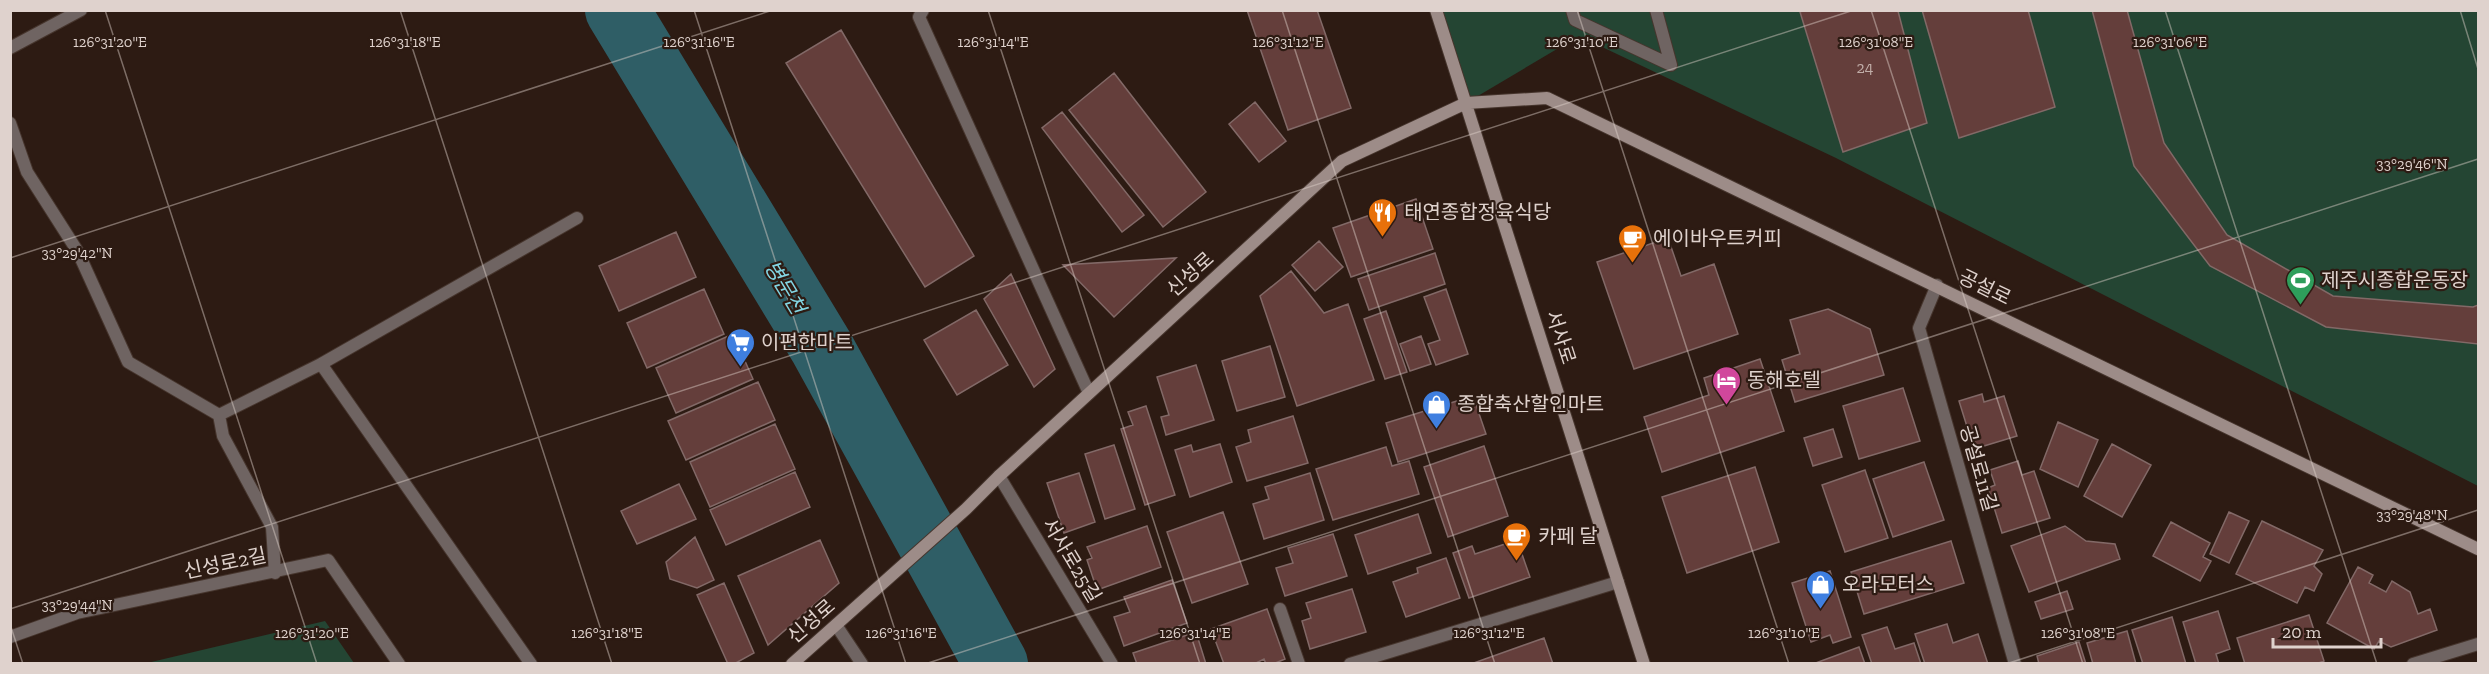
<svg xmlns="http://www.w3.org/2000/svg" width="2489" height="674" font-family="'Zilla Slab','Noto Sans KR',serif">
	<rect width="100%" height="100%" fill="#2d1b13"/>
	<path fill="#244533" d="M1436 11H2478V486L1836 158 1579 36 1466 103Z
		M325 621 354 663H147Z"/>
	<g fill="none" stroke-linecap="round" stroke-linejoin="round">
		<path stroke="#2f5e66" stroke-width="64" d="M617 10 822 348 996 664"/>
	</g>
	<path fill="#643e3b" stroke="#826967" stroke-width="1.5" d="M1247 10H1317L1351 108 1288 130Z
		M1804 10 1898 11 1927 123 1843 152 1800 12Z
		M1922 10H2028L2055 107 1959 138Z
		M2092 10H2127L2164 143 2227 235 2333 296 2473 307 2478 305V344L2326 327 2210 266 2134 166Z
		M841 30 974 256 925 287 786 63Z
		M1114 73 1206 192 1163 227 1069 110Z
		M1255 102 1286 141 1259 162 1229 124Z
		M1062 112 1144 215 1122 232 1042 128Z
		M1416 199 1433 249 1351 277 1333 228Z
		M676 232 696 277 619 311 599 266Z
		M1668 238 1681 276 1714 264 1738 334 1634 369 1597 262Z
		M1319 241 1343 267 1315 291 1292 265Z
		M1435 253 1445 284 1369 310 1358 279Z
		M1176 258 1114 317 1063 265Z
		M1291 271 1324 313 1348 304 1374 380 1297 406 1260 296Z
		M1011 274 1055 369 1034 387 984 299Z
		M704 289 724 334 647 368 627 323Z
		M1446 289 1468 354 1436 365 1428 344 1440 340 1424 297Z
		M1828 309 1870 329 1884 375 1795 402 1782 360 1800 354 1790 320Z
		M976 310 1008 365 957 395 924 340Z
		M1386 311 1407 372 1385 379 1364 319Z
		M733 334 753 379 676 413 656 368Z
		M1421 336 1431 364 1410 371 1400 344Z
		M1270 346 1285 397 1237 411 1222 361Z
		M1760 359 1784 431 1662 472 1644 417 1709 395 1704 378Z
		M1196 365 1214 420 1166 435 1161 417 1169 415 1157 377Z
		M758 382 775 420 686 460 668 421Z
		M1903 388 1920 441 1859 459 1843 406Z
		M1982 394 1984 402 2004 396 2017 436 1974 449 1959 401Z
		M1473 396 1486 434 1398 462 1386 423Z
		M1146 406 1175 495 1145 505 1121 429 1133 425 1128 412Z
		M1293 416 1308 463 1247 481 1236 447 1251 442 1248 430Z
		M2058 422 2098 440 2078 487 2040 469Z
		M775 424 795 469 710 507 690 462Z
		M1833 429 1842 457 1813 466 1804 438Z
		M1220 444 1232 482 1190 497 1175 450 1191 445 1193 452Z
		M2112 444 2151 465 2122 517 2084 496Z
		M1114 445 1135 509 1105 519 1085 454Z
		M1484 446 1508 516 1448 537 1424 467Z
		M1386 447 1392 466 1409 461 1419 494 1333 520 1316 469Z
		M2018 461 2022 475 2034 471 2050 518 2002 533 1988 488 1995 485 1990 470Z
		M1924 462 1944 520 1893 537 1873 479Z
		M1755 467 1779 542 1687 573 1662 497Z
		M1865 470 1888 538 1845 552 1822 485Z
		M795 472 810 507 726 545 710 510Z
		M1079 473 1095 522 1064 533 1047 483Z
		M1310 473 1324 520 1264 539 1253 504 1269 499 1265 487Z
		M679 484 696 519 637 544 621 511Z
		M1223 512 1248 584 1192 603 1167 532Z
		M2229 512 2249 521 2229 563 2210 554Z
		M1418 514 1431 553 1368 574 1355 535Z
		M2262 521 2323 550 2314 566 2322 574 2314 591 2305 587 2297 603 2236 574Z
		M2171 522 2210 543 2203 557 2211 561 2200 581 2153 556Z
		M1147 526 1161 567 1097 590 1087 560 1092 558 1087 547Z
		M2065 526 2086 541 2115 544 2120 559 2029 592 2011 546Z
		M1333 534 1347 576 1285 596 1276 568 1293 563 1288 548Z
		M695 537 714 580 697 588 670 579 666 562Z
		M820 540 839 583 768 645 738 576Z
		M1517 540 1530 577 1469 598 1453 553 1472 546 1475 554Z
		M1951 541 1964 583 1864 614 1851 572Z
		M1446 558 1460 598 1406 617 1393 582 1418 573 1417 568Z
		M2358 567 2373 575 2369 583 2386 592 2392 581 2410 592 2418 614 2430 609 2437 630 2391 647 2379 641 2374 649 2327 623Z
		M1830 571 1851 637 1833 643 1830 635 1811 642 1792 583Z
		M1172 580 1187 623 1124 646 1114 617 1130 612 1124 597Z
		M724 583 754 653 734 664H728L697 595Z
		M1352 589 1366 632 1310 649 1302 621 1311 618 1306 603Z
		M2067 591 2073 609 2041 619 2035 602Z
		M1267 609 1285 659 1273 664H1266L1264 659 1254 664H1224L1211 629Z
		M2218 611 2230 649 2216 654 2219 664H2196L2183 622Z
		M2309 615 2324 661 2316 664H2245L2237 638Z
		M2172 617 2186 664H2143L2132 630Z
		M1947 624 1953 643 1978 634 1988 664H1925L1915 634Z
		M1887 627 1895 649 1914 643 1921 664H1872L1862 635Z
		M2127 631 2136 664H2093L2087 643Z
		M1196 632 1206 664H1137L1133 653Z
		M1544 638 1553 664H1471Z
		M2079 642 2086 664H2039L2037 656Z
		M1859 647 1865 664H1813Z"/>
	<g fill="none" stroke-linecap="round" stroke-linejoin="round">
		<defs>
			<path id="lane" d="M923 10 919 17 1089 393
				M1572 10 1575 20 1671 65 1656 10
				M1280 609 1299 664"/>
			<path id="street" d="M10 48 81 10
				M10 123 27 172 78 252 128 362 219 415 223 436 272 527 275 573
				M1937 285 1919 328 2015 664
				M321 364 531 664
				M219 415 321 364 577 218
				M999 476 1112 664
				M836 625 862 664
				M10 637 77 613 328 560 399 664
				M1350 664 1618 582
				M2413 664 2478 644"/>
			<path id="secondary" d="M1436 10 1644 664
				M792 664 966 509 999 476 1342 161 1466 103 1547 98 2478 549"/>
		</defs>
		<use href="#lane" stroke="#46352d" stroke-width="14"/>
		<use href="#street" stroke="#46352d" stroke-width="14"/>
		<use href="#secondary" stroke="#46352d" stroke-width="14"/>
		<use href="#lane" stroke="#6f6462" stroke-width="12"/>
		<use href="#street" stroke="#6f6462" stroke-width="12"/>
		<use href="#secondary" stroke="#9d8c88" stroke-width="12"/>
	</g>
	<path fill="none" stroke="#dfd2cd" stroke-width="1.5" stroke-opacity="0.45" d="M105 10 317 664M400 10 612 664M694 10 906 664M988 10 1200 664M1282 10 1495 664M1577 10 1789 664M1871 10 2083 664M2165 10 2377 664M2460 10 2478 69M10 258 773 10M10 609 1854 10M10 624 23 664M925 664 2478 159M2006 664 2478 510"/>
	<defs>
		<symbol id="restaurant-pin" viewBox="-11 -11 22 30"><path d="M0 17L-7.5 6A9.5 9.5 0 1 1 7.5 6Z" fill="#e8710a" stroke="#2d1b13"/><path d="M-5-6h1v4h1v-4h1v4h1v-4h1v5L-1.5 .5V6h-2V.5L-5-1ZM5-6V6H3V1.5H1.5Q1.5-4 5-6Z" fill="#fff"/></symbol>
		<symbol id="cafe-pin" viewBox="-11 -11 22 30"><path d="M0 17L-7.5 6A9.5 9.5 0 1 1 7.5 6Z" fill="#e8710a" stroke="#2d1b13"/><path d="M-5.5-4.5H6V0H3Q3 3.5 0 3.5H-2.5Q-5.5 3.5-5.5 0ZM3-3.2v2h1.7v-2ZM-6 4.5H4V6H-6Z" fill="#fff"/></symbol>
		<symbol id="stadium-pin" viewBox="-11 -11 22 30"><path d="M0 17L-7.5 6A9.5 9.5 0 1 1 7.5 6Z" fill="#2e9e5b" stroke="#2d1b13"/><path d="M0-5a6.5 5 0 1 0 0 10a6.5 5 0 1 0 0-10ZM-3.5-1.8h7v3.6h-7Z" fill="#fff"/></symbol>
		<symbol id="supermarket-pin" viewBox="-11 -11 22 30"><path d="M0 17L-7.5 6A9.5 9.5 0 1 1 7.5 6Z" fill="#3f7fe0" stroke="#2d1b13"/><path d="M-6-5.5h2.5l.6 2H6L4.5 2H-2.5L-4.4-4H-6ZM-1.5 3.2a1.3 1.3 0 1 0 .1 0ZM3 3.2a1.3 1.3 0 1 0 .1 0Z" fill="#fff"/></symbol>
		<symbol id="hotel-pin" viewBox="-11 -11 22 30"><path d="M0 17L-7.5 6A9.5 9.5 0 1 1 7.5 6Z" fill="#d1479c" stroke="#2d1b13"/><path d="M-6-4.5h1.5V1H6V5H4.5V3h-9V5H-6ZM-4 0a1.8 1.8 0 1 1 3.6 0ZM.5 0V-2.5h3Q6-2.5 6 0Z" fill="#fff"/></symbol>
		<symbol id="shop-pin" viewBox="-11 -11 22 30"><path d="M0 17L-7.5 6A9.5 9.5 0 1 1 7.5 6Z" fill="#3f7fe0" stroke="#2d1b13"/><path d="M-5-2.5h2.3a2.7 3.5 0 0 1 5.4 0H5L5.5 6h-11ZM-1.5-2.5h3a1.5 2.3 0 0 0-3 0Z" fill="#fff"/></symbol>
	</defs>
	<g fill-rule="evenodd">
		<use href="#restaurant-pin" x="1366" y="196" width="33" height="45"/>
		<use href="#cafe-pin" x="1616" y="222" width="33" height="45"/>
		<use href="#stadium-pin" x="2284" y="264" width="33" height="45"/>
		<use href="#supermarket-pin" x="724" y="326" width="33" height="45"/>
		<use href="#hotel-pin" x="1710" y="364" width="33" height="45"/>
		<use href="#shop-pin" x="1420" y="388" width="33" height="45"/>
		<use href="#cafe-pin" x="1500" y="520" width="33" height="45"/>
		<use href="#shop-pin" x="1804" y="568" width="33" height="45"/>
	</g>
	<g text-anchor="middle" dominant-baseline="central" stroke-width="4.5" stroke-linejoin="round" paint-order="stroke">
		<g font-size="16" fill="#c0ada8">
			<text x="1865" y="67">24</text>
		</g>
		<g font-size="20" fill="#dfd2cd" stroke="#2d1b13" text-anchor="start">
			<text x="1404" y="212">태연종합정육식당</text>
			<text x="1653" y="238">에이바우트커피</text>
			<text x="2321" y="280">제주시종합운동장</text>
			<text x="761" y="342">이편한마트</text>
			<text x="1747" y="380">동해호텔</text>
			<text x="1457" y="404">종합축산할인마트</text>
			<text x="1538" y="536">카페 달</text>
			<text x="1842" y="584">오라모터스</text>
		</g>
		<g font-size="20" fill="#dfd2cd" stroke="#2d1b13">
			<text transform="translate(1190 274) rotate(-42)">신성로</text>
			<text transform="translate(1985 287) rotate(26)">공설로</text>
			<text transform="translate(1561 337) rotate(72)">서사로</text>
			<text transform="translate(1979 468) rotate(74)">공설로11길</text>
			<text transform="translate(1072 560) rotate(59)">서사로25길</text>
			<text transform="translate(225 563) rotate(-12)">신성로2길</text>
			<text transform="translate(811 621) rotate(-41)">신성로</text>
		</g>
		<g font-size="21" font-style="italic" fill="#83d6e4" stroke="#2d1b13">
			<text transform="translate(785 287) rotate(59)">병문천</text>
		</g>
	</g>
	<g font-size="15" text-anchor="middle" fill="#dfd2cd" stroke="#2d1b13" stroke-width="4.5" stroke-linejoin="round" paint-order="stroke">
		<text x="110" y="47">126°31'20"E</text>
		<text x="405" y="47">126°31'18"E</text>
		<text x="699" y="47">126°31'16"E</text>
		<text x="993" y="47">126°31'14"E</text>
		<text x="1288" y="47">126°31'12"E</text>
		<text x="1582" y="47">126°31'10"E</text>
		<text x="1876" y="47">126°31'08"E</text>
		<text x="2170" y="47">126°31'06"E</text>
		<text x="2412" y="169">33°29'46"N</text>
		<text x="77" y="258">33°29'42"N</text>
		<text x="2412" y="520">33°29'48"N</text>
		<text x="77" y="610">33°29'44"N</text>
		<text x="312" y="638">126°31'20"E</text>
		<text x="607" y="638">126°31'18"E</text>
		<text x="901" y="638">126°31'16"E</text>
		<text x="1195" y="638">126°31'14"E</text>
		<text x="1489" y="638">126°31'12"E</text>
		<text x="1784" y="638">126°31'10"E</text>
		<text x="2078" y="638">126°31'08"E</text>
	</g>
	<rect width="2489" height="674" fill="none" stroke="#dfd2cd" stroke-width="24"/>
	<path d="M2273 638v9h108v-9" fill="none" stroke="#dfd2cd" stroke-width="3"/>
	<text x="2282" y="638" font-size="18" fill="#dfd2cd" stroke="#2d1b13" stroke-width="4.5" paint-order="stroke">20 m</text>
</svg>
